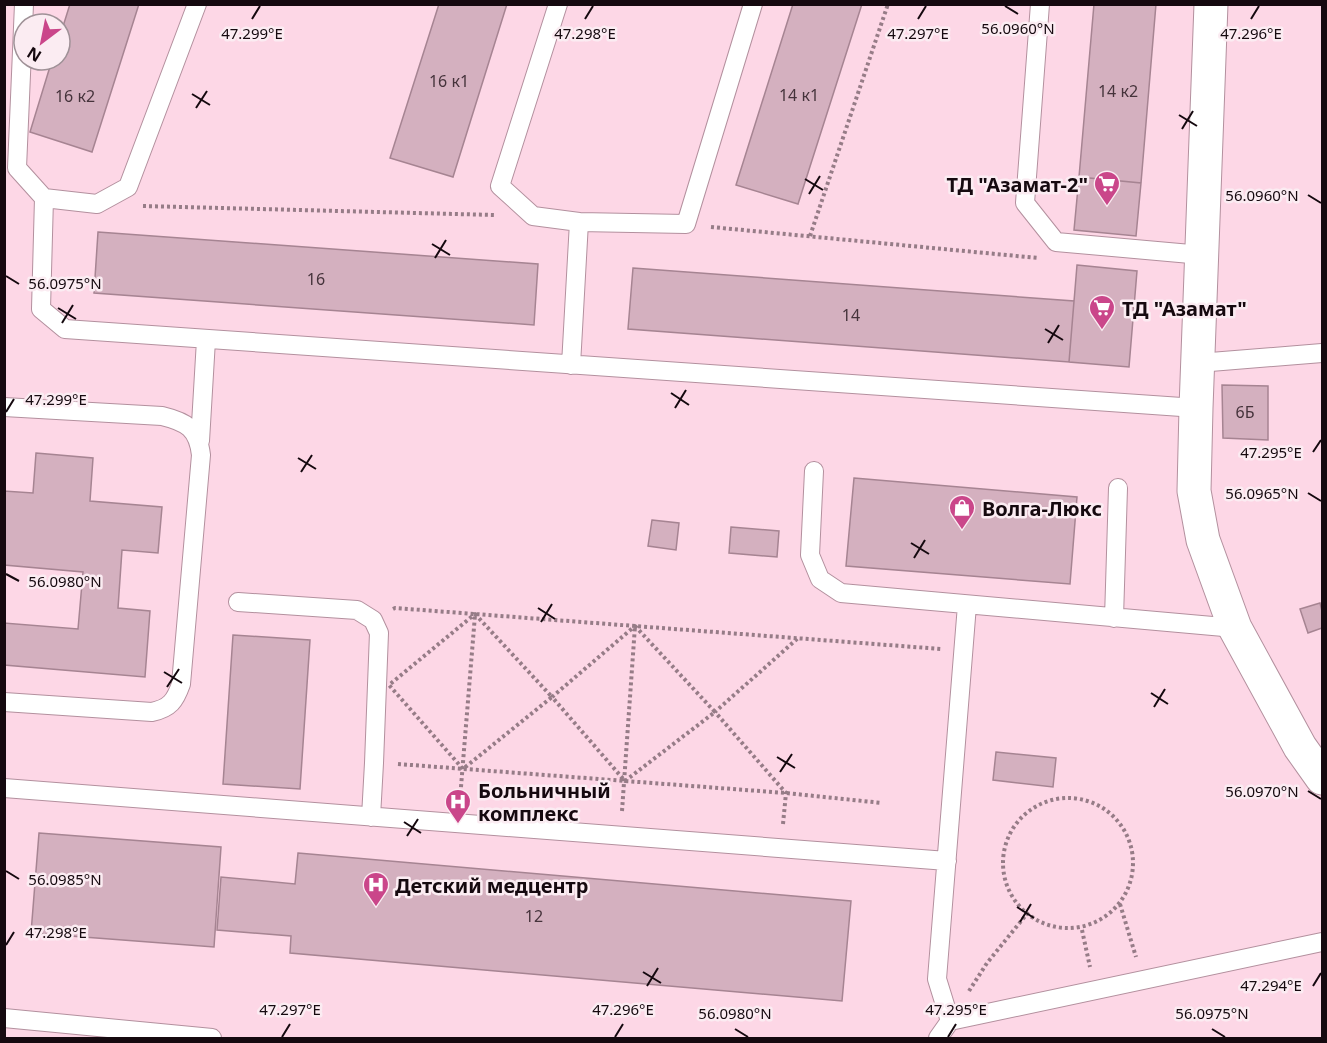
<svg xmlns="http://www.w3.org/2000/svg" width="1327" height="1043" font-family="'Noto Sans',sans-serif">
	<rect width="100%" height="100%" fill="#fdd7e6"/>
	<path fill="#d4b0bf" stroke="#a68492" stroke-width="1.5" d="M70 4H139L92 152 30 132 52 60H60V36Z
		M439 4H507L453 177 390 158Z
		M793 4H862L798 204 736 185Z
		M1094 4H1156L1141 183 1079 177Z
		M1079 177 1141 183 1136 236 1074 230Z
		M98 232 538 264 534 325 94 293Z
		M1077 265 1137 271 1129 367 1069 362Z
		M633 268 1074 301 1069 362 628 329Z
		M1222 385 1268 386V440L1223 438Z
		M36 453 93 458 90 501 162 507 158 553 122 550 118 608 150 611 145 677 4 665V623L78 629 83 572 4 565V491L33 493Z
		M854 478 1077 497 1070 584 846 566Z
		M652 520 679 523 676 550 648 546Z
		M731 527 779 531 777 557 729 553Z
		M1320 603 1322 611V628L1308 633 1300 609Z
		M233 635 310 640 300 789 223 784Z
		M996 752 1056 758 1053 787 993 780Z
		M39 833 221 847 214 947 31 933Z
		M298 853 851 901 842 1001 290 953 291 936 217 930 221 877 295 884Z"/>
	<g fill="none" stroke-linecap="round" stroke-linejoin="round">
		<defs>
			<path id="service" d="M24 4 17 168 44 198
				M197 4 128 187 97 204 44 198 41 309 65 329 1196 408
				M558 4 500 186 533 216 579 222 571 365
				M1040 4 1025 203 1056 242 1202 255
				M579 222 686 224 753 4
				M1198 363 1322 353
				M4 407 162 416C187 422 198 429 201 455L181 684C175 701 170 708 152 712L4 702
				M200 441 206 340
				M814 471 810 555 820 579 841 593 1235 628
				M238 602 357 610 373 620 379 633 374 763 371 817
				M1114 618 1118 488
				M4 788 947 861
				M4 1018 212 1038
				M950 1021 937 979 967 605
				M938 1038 950 1021 1322 942"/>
			<path id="minor" d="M1211 4 1196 408 1194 491 1203 540 1235 628 1300 747 1322 778"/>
		</defs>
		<use href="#service" stroke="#b3909e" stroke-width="20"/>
		<use href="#minor" stroke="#b3909e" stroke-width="35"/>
		<path stroke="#967c87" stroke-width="4" stroke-dasharray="3 3" stroke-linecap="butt" d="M143 206 495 215
			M711 227 1038 258
			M810 236 888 4
			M393 609 395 608 941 649
			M475 614 552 697 463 769 389 685Z
			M635 626 715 712 625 781 552 697Z
			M398 764 786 793 882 803
			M1003 863a65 65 0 1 1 130 0a65 65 0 1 1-130 0Z
			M460 799 475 615
			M622 811 635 626
			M783 824 786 793 715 712 798 638
			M1120 904 1136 957
			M1082 930 1090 967
			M969 991 987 963 1026 915"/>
		<use href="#service" stroke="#fff" stroke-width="18"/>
		<use href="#minor" stroke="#fff" stroke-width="33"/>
	</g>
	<path fill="none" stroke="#15090f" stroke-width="2" d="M1005 6 1018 14M252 19 260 6M585 19 593 6M918 19 926 6M1251 19 1259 6M192 94 210 105M196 108 207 91M1179 115 1197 126M1182 129 1193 111M805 179 823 190M809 194 820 176M1308 195 1321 203M432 244 450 255M435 258 446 240M6 276 19 284M58 308 76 319M62 323 73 305M1045 329 1063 340M1048 343 1059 325M671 393 689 405M675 408 686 390M6 412 14 399M1313 452 1321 440M298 458 316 469M301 472 312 455M1308 493 1321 501M911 543 929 554M914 558 925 540M6 574 19 581M538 608 555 619M541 622 552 604M164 672 182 683M167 687 179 669M1151 693 1168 704M1154 707 1165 689M777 757 795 768M780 772 792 754M1308 791 1321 799M404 822 421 833M407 836 418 819M6 871 19 879M1017 907 1034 918M1020 922 1031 904M6 945 14 932M643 972 661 983M647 986 658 968M1313 986 1321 973M735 1029 748 1037M1212 1029 1225 1037M282 1037 290 1024M615 1037 623 1024M948 1037 956 1024"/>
	<defs>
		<symbol id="supermarket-pin" viewBox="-11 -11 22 30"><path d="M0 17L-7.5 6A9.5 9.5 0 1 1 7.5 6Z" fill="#ca468a" stroke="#fbecf2"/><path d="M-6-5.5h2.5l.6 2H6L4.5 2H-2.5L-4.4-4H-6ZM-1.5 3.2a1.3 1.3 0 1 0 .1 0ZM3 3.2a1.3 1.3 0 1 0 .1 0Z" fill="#fff"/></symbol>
		<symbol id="shop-pin" viewBox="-11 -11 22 30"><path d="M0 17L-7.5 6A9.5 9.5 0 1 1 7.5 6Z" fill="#ca468a" stroke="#fbecf2"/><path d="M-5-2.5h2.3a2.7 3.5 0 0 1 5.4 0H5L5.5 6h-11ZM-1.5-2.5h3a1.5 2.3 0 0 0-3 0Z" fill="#fff"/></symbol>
		<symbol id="hospital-pin" viewBox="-11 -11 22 30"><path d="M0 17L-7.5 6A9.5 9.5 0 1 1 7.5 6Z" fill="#ca468a" stroke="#fbecf2"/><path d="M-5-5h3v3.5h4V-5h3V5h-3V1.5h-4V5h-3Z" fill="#fff"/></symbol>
	</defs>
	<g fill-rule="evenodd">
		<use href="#supermarket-pin" x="1092" y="169" width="30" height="40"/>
		<use href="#supermarket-pin" x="1087" y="293" width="30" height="40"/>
		<use href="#shop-pin" x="947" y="493" width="30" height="40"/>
		<use href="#hospital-pin" x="443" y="787" width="30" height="40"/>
		<use href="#hospital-pin" x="361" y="870" width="30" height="40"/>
	</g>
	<g text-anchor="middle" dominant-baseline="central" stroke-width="5" stroke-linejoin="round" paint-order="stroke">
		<g font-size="16" fill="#45333b">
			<text x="449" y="81">16 к1</text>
			<text x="1118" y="91">14 к2</text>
			<text x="799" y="95">14 к1</text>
			<text x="75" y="96">16 к2</text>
			<text x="316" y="279">16</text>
			<text x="851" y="315">14</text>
			<text x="1245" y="412">6Б</text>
			<text x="534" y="916">12</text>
		</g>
		<g font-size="20" font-weight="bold" fill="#15090f" stroke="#fbecf2" text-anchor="start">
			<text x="1088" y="184" text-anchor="end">ТД "Азамат-2"</text>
			<text x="1122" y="308">ТД "Азамат"</text>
			<text x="982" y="508">Волга-Люкс</text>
			<text x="478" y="790">Больничный<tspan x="478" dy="23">комплекс</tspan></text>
			<text x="395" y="885">Детский медцентр</text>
		</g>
	</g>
	<g font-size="15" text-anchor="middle" fill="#15090f" stroke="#fbecf2" stroke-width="5" stroke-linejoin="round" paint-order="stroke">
		<text x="1018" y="34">56.0960°N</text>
		<text x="252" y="39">47.299°E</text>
		<text x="585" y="39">47.298°E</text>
		<text x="918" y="39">47.297°E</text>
		<text x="1251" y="39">47.296°E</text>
		<text x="1262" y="201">56.0960°N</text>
		<text x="65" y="289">56.0975°N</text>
		<text x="56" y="405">47.299°E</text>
		<text x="1271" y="458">47.295°E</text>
		<text x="1262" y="499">56.0965°N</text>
		<text x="65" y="587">56.0980°N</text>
		<text x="1262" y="797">56.0970°N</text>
		<text x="65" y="885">56.0985°N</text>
		<text x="56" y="938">47.298°E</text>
		<text x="1271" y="991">47.294°E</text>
		<text x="290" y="1015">47.297°E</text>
		<text x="623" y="1015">47.296°E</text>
		<text x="956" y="1015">47.295°E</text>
		<text x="735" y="1019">56.0980°N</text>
		<text x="1212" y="1019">56.0975°N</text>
	</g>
	<rect width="1327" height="1043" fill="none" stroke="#15090f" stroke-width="12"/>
	<g transform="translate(42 42) rotate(212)"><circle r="28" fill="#fbecf2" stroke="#9f9197" stroke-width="1.5"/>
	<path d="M0-4.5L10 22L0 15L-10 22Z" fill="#ca468a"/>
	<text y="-9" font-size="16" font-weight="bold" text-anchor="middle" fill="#15090f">N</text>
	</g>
</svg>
